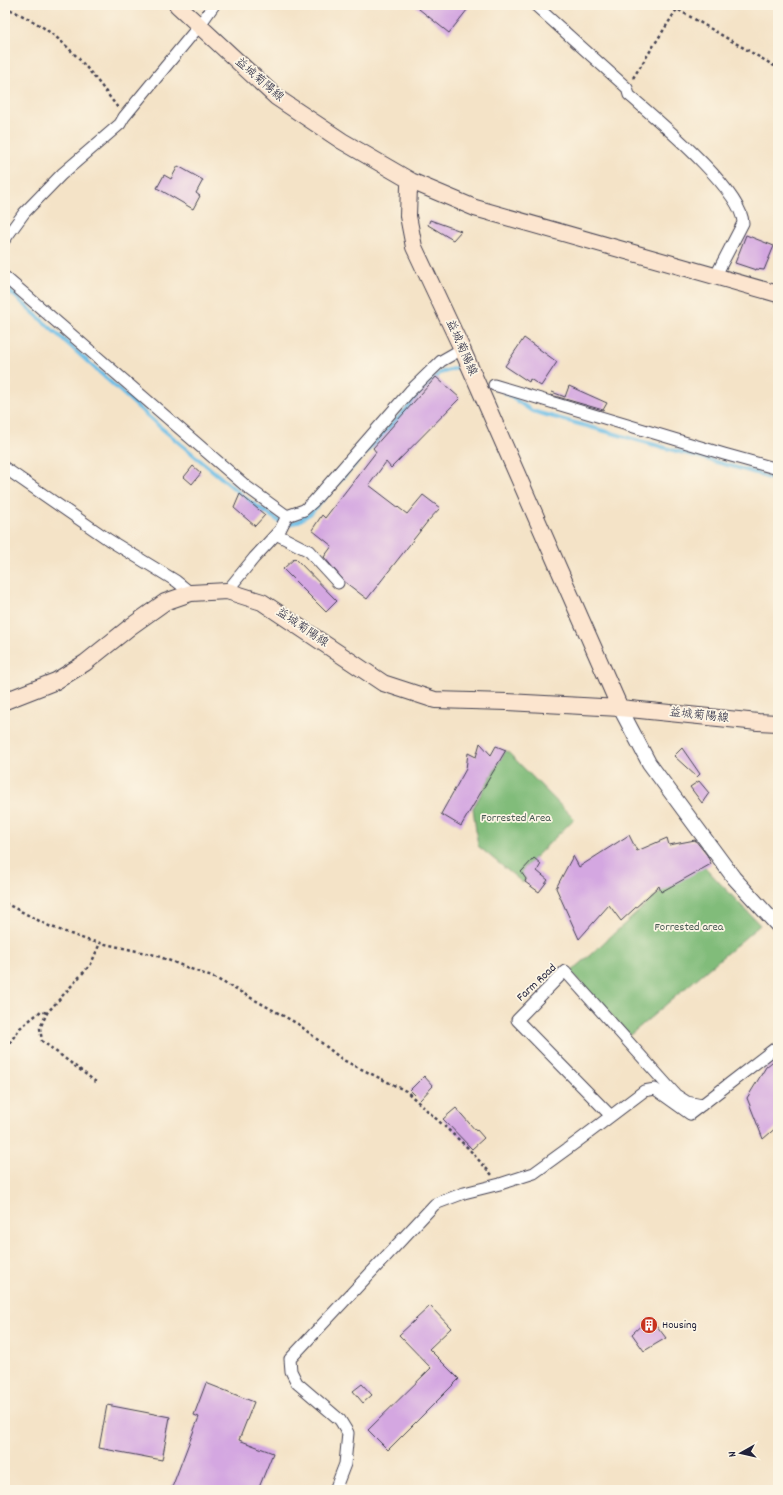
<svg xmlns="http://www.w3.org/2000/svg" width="783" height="1495" font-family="Dekko,'Klee One',sans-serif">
	<rect width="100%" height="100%" fill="#fcf5e5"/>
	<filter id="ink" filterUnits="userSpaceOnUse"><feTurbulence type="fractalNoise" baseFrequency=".025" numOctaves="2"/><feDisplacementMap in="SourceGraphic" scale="8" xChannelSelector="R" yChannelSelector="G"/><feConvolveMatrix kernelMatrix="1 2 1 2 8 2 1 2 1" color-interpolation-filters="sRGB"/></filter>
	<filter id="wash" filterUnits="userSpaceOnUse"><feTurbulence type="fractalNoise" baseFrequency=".012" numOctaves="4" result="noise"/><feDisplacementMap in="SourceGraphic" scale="16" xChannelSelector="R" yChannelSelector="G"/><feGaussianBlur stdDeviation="0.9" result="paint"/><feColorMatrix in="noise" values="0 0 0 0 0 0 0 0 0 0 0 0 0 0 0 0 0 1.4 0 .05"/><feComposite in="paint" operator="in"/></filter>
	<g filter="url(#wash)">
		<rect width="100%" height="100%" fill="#f4e3c7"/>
		<path fill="#81bc7a" stroke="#526f5a" d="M506 750 574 819 521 871 526 879 523 883 478 846 473 808Z
			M697 859 760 925 630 1035 571 972Z"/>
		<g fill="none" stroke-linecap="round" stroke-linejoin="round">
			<path stroke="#6cbee7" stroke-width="4" d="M5 287 159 426 249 501 279 521
				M504 392 532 411 756 473 778 482
				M288 524 297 522 311 513 332 489 440 373 456 368"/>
		</g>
		<g id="blocks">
			<path fill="#d4a7e1" d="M414 5H471L449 33Z
				M178 166 203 180 196 193 200 196 193 209 157 188 164 175 171 179Z
				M430 220 461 231 453 240 428 225Z
				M746 235 774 246 764 270 756 269V270L735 263Z
				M524 338 557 362 541 386 530 379 529 382 505 366Z
				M436 377 460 398 391 468 386 462 369 485 407 514 423 495 440 508 428 521 367 599 345 582 324 557 332 546 312 530 322 515 325 518 376 452 373 448Z
				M569 386 607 403 603 410 551 395 552 392 565 397Z
				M193 466 201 473 192 484 184 477Z
				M240 494 265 515 255 526 234 508Z
				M295 558 337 601 326 612 283 569Z
				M480 743 491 755 496 746 506 750 461 826 441 814 466 769 468 753 476 757Z
				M682 748 700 774 697 777 674 756Z
				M699 781 709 793 702 803 690 787Z
				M629 835 637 851 667 838 669 845 695 840 707 855 711 864 661 892 659 886 621 921 609 905 579 939 556 888 573 856 579 867Z
				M534 858 541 864 537 871 548 880 539 892 525 882 526 879 521 872Z
				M778 1057V1126L763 1139 747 1098 766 1067Z
				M424 1076 433 1086 420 1100 410 1090Z
				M456 1108 476 1131 477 1130 484 1138 472 1149 443 1119Z
				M430 1306 451 1328 429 1349 459 1379 388 1450 368 1430 431 1368 399 1335Z
				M650 1317 666 1338 644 1351 632 1334Z
				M206 1383 254 1402 239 1440 273 1453 258 1490H171L199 1417 194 1415Z
				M362 1384 372 1395 363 1403 353 1391Z
				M107 1405 170 1417 162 1460 99 1448Z"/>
		</g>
	</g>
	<g filter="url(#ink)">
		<use href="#blocks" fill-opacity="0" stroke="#423f50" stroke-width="1"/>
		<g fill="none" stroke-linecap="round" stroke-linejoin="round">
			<defs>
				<path id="minor" d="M535 5 627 88 629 95C655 118 742 190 743 223L715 277
					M5 239 24 213 62 174 120 124 124 117 199 26 214 5
					M5 277 247 487 287 516
					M494 385 724 454 778 469
					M5 468 109 540 176 581 191 593
					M276 534 309 551 338 583
					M227 591 254 558 280 530 287 516 304 510 313 502 410 391 441 361 462 349
					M611 1116 517 1020 565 971 676 1095 687 1102 702 1105
					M335 1490 345 1464 348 1433 340 1420 297 1383 291 1371 290 1359 435 1204 464 1193 500 1184 534 1173 578 1141 644 1091 655 1089 690 1114 778 1046"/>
				<path id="tertiary" d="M620 708 649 763 734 878 778 926"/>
				<path id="secondary" d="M177 5 276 97 342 141 411 181 475 208 778 294
					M411 181 409 186 408 216 414 247 462 349 620 708
					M5 701 56 681 85 663 130 627 165 602 191 593 227 591 262 602 383 683 435 700 507 702 620 708 758 722 778 723"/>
			</defs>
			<use href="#minor" stroke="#423f50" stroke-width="13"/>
			<use href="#tertiary" stroke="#423f50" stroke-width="16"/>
			<use href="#secondary" stroke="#423f50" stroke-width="18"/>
			<path stroke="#423f50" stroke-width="2.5" stroke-dasharray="3 3" stroke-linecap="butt" d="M5 7C19 14 35 21 48 31 76 51 97 80 118 108
				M633 78 677 9 778 68
				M5 903 49 926 87 940 155 955 217 979 298 1024 343 1060 406 1091 468 1148 492 1175
				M6 1048 20 1028 41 1011 47 1013
				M96 1082 42 1041 40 1028 47 1013 91 964 100 943"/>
			<use href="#minor" stroke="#fff" stroke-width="11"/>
			<use href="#tertiary" stroke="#fff" stroke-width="14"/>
			<use href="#secondary" stroke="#fce5cf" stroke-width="16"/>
		</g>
	</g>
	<defs>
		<symbol id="building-disc" viewBox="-11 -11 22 22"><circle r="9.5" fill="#c8321e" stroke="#fcf5e5"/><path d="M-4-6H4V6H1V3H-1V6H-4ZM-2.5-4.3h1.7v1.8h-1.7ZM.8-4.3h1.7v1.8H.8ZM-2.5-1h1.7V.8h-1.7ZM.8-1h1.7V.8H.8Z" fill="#fff"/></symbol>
	</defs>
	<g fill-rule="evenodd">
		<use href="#building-disc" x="639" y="1315" width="20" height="20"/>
	</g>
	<g text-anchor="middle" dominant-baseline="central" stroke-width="3.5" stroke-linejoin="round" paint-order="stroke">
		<g font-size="12" fill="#22223b" stroke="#fcf5e5">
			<text transform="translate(259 80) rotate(41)">益城菊陽線</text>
			<text transform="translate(461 348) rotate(66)">益城菊陽線</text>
			<text transform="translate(302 628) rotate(34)">益城菊陽線</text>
			<text transform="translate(699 716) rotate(6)">益城菊陽線</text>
			<text transform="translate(537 983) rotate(-43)">Farm Road</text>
		</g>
		<g font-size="12" fill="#485a54" stroke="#fcf5e5">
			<text x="516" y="818">Forrested Area</text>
			<text x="689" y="927">Forrested area</text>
		</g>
		<g font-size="12" fill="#22223b" stroke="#fcf5e5" text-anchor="start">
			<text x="662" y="1325">Housing</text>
		</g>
	</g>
	<rect width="783" height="1495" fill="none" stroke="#fcf5e5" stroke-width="20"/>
	<g transform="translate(741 1453) rotate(262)" stroke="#fcf5e5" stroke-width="3" paint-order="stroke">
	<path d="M0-3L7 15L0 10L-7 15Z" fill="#22223b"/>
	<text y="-6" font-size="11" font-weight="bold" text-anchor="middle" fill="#22223b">N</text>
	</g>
</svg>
